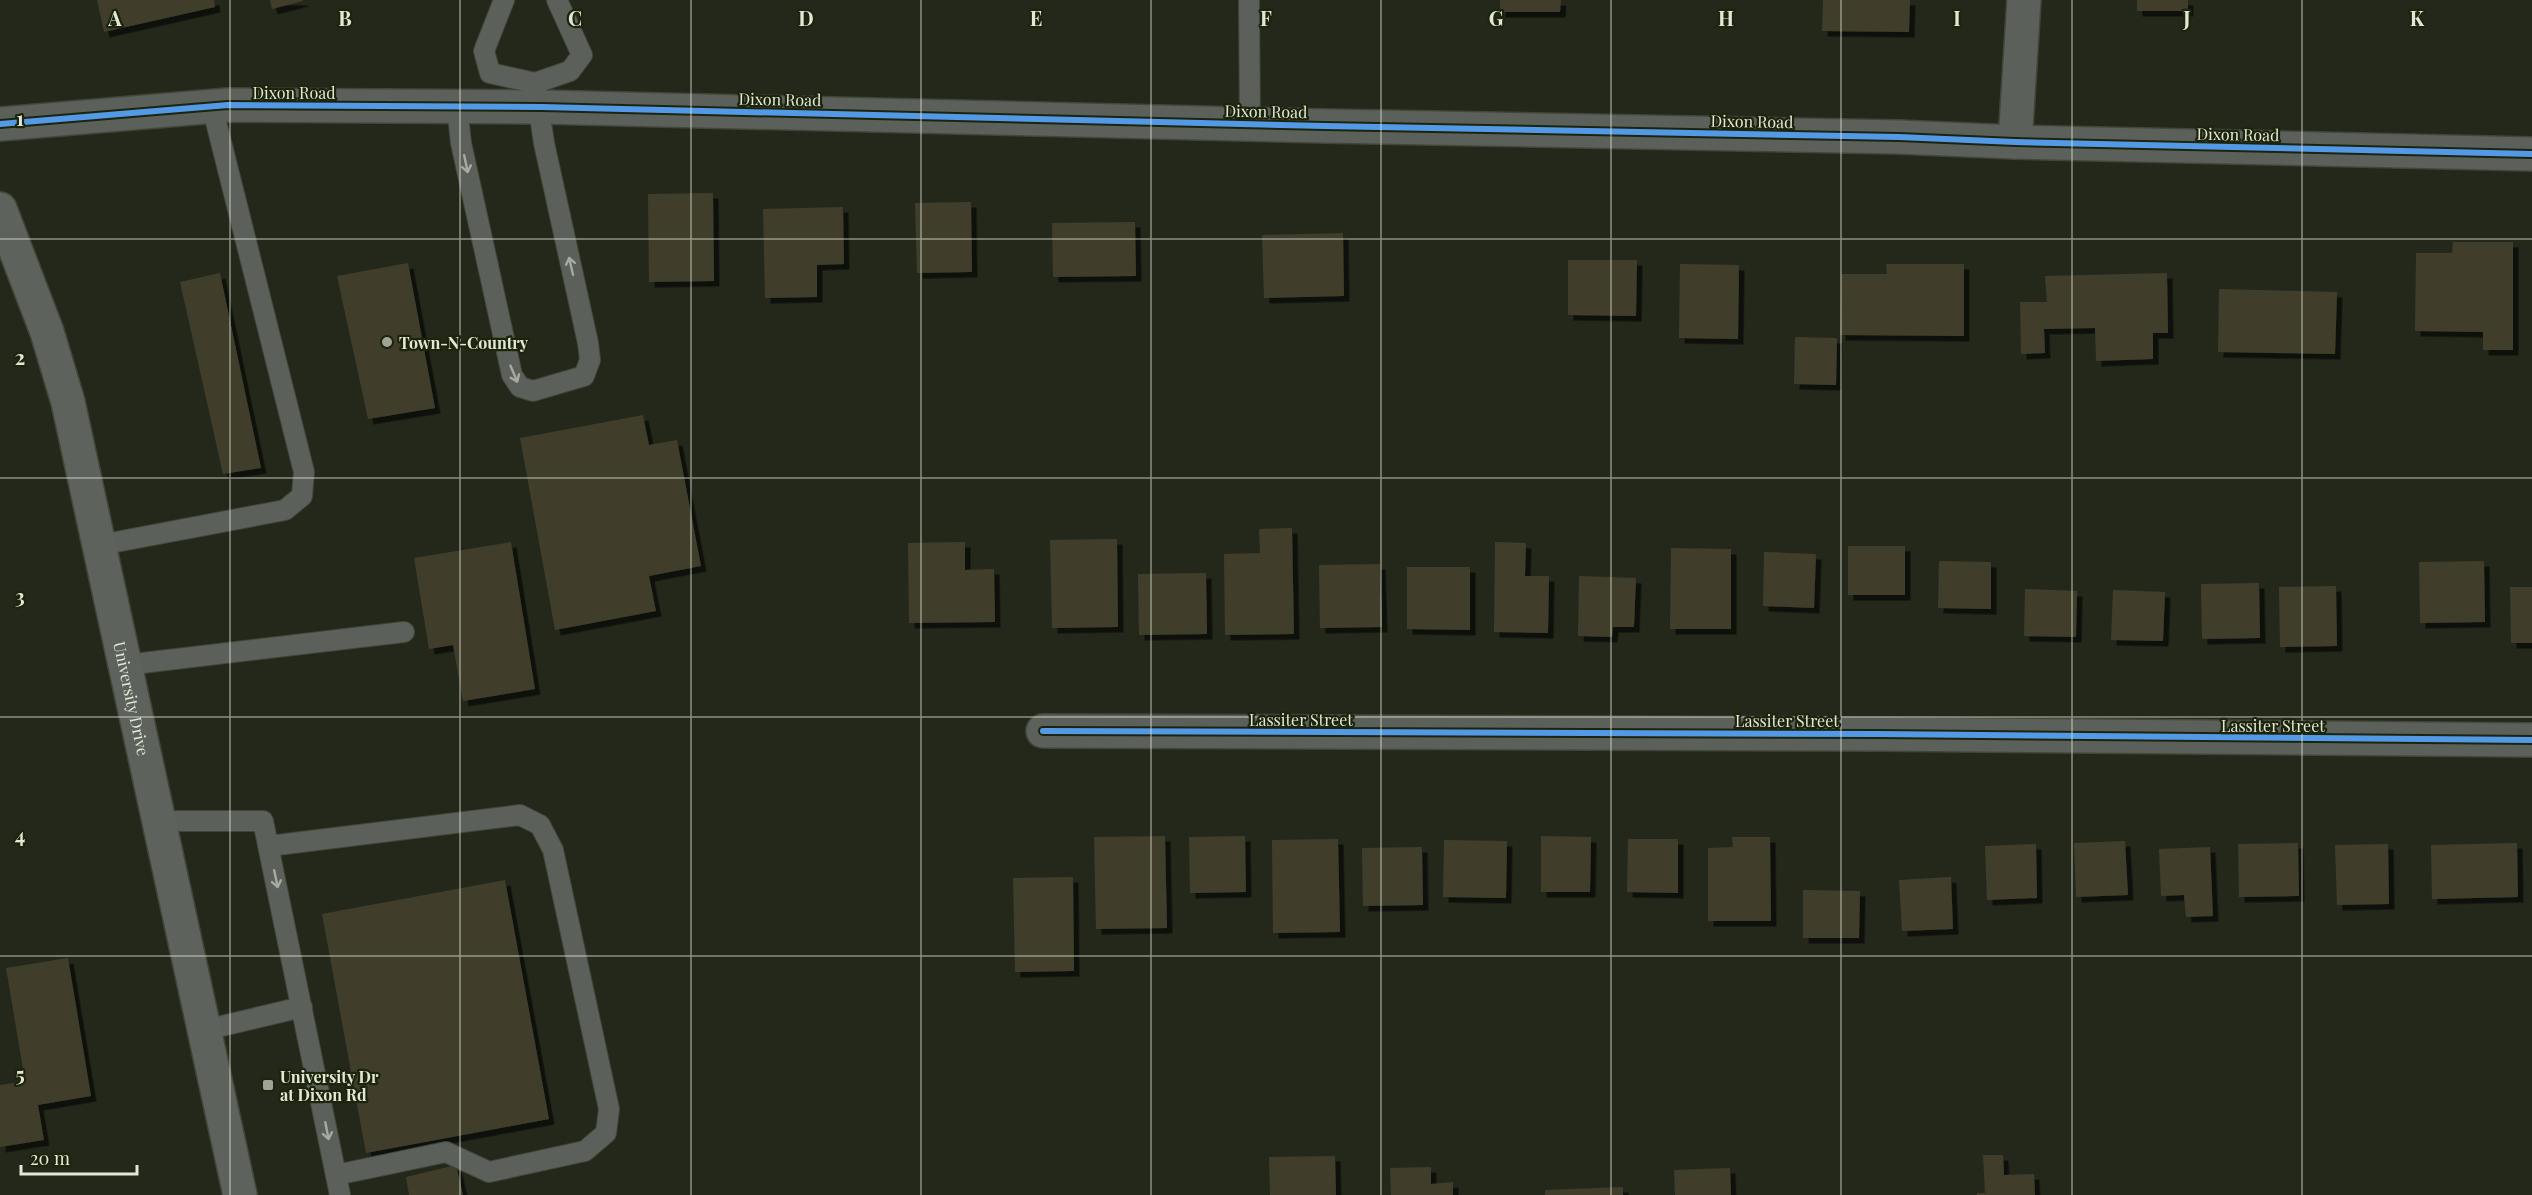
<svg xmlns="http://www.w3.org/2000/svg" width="2532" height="1195" font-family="'Playfair Display',serif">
	<defs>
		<filter id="shadow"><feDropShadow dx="5.5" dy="5.5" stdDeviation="0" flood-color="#0009"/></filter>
	</defs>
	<rect width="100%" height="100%" fill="#24281b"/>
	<path fill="#3f3e2c" filter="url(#shadow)" d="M97 0H214L215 7 104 32Z
		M270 0H303V1L272 9Z
		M1500 0H1561L1560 12H1500Z
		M1823 0H1910L1909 32 1822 31Z
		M2137 0H2188V11H2137Z
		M713 193 714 281 649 282 648 194Z
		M971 202 972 272 917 273 915 203Z
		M843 207 844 264 817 265V297L765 298 763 209Z
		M1135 222 1136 276 1053 277 1052 223Z
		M1343 233 1344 296 1264 298 1262 235Z
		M2453 242H2513V350H2483V332L2415 331 2416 253H2452Z
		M1568 260H1637L1636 316 1568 315Z
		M408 263 435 408 368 419 337 276Z
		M1680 264 1739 265 1738 339 1679 338Z
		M1886 264H1964V336L1840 335 1841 274H1887Z
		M220 273 261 468 223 474 180 282Z
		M2167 273 2168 333H2153V359L2096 361 2095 328 2044 329 2045 353 2021 354 2020 302H2047L2045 276Z
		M2219 289 2337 292 2335 354 2218 352Z
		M1795 337 1837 338 1836 385 1794 384Z
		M643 415 649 445 677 440 701 566 649 576 656 611 555 630 520 438Z
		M1292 528 1294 634 1225 635 1224 554 1260 553 1259 529Z
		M1117 539 1118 627 1052 628 1050 540Z
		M511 542 535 689 463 701 453 645 429 649 414 558Z
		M965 542V570L994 569 995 622 909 623 908 543Z
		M1495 542 1526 543 1525 576H1549L1548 633 1494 632Z
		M1848 546H1905V595H1848Z
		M1671 548 1731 549V629H1670Z
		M1764 552 1816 554 1814 608 1763 606Z
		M1939 561 1991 562V609L1938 608Z
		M2484 561 2485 622 2420 623 2419 562Z
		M1380 564 1382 627 1320 628 1319 565Z
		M1407 567H1470V630L1407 629Z
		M1206 573 1207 634 1139 635 1138 574Z
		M1579 576 1636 578 1634 627H1613L1612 637 1578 636Z
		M2259 583 2260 638 2202 639 2201 584Z
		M2336 586 2337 646 2280 647 2279 587Z
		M2510 587H2532V643H2511Z
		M2025 589 2077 591 2076 637 2024 636Z
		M2113 590 2165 592 2163 641 2111 640Z
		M1165 836 1167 928 1096 929 1094 837Z
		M1245 836 1246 892 1190 893 1189 837Z
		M1541 836 1591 837 1590 892H1541Z
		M1732 837H1770L1771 921H1708V848L1733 847Z
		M1338 839 1340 932 1273 933 1272 840Z
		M1628 839H1678V893L1627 892Z
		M1444 840 1507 841 1506 898 1443 897Z
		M2125 841 2128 895 2076 897 2074 843Z
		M2298 843 2299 896 2239 897 2238 844Z
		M2517 843 2518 897 2432 899 2431 845Z
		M2036 844 2037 898 1987 900 1985 846Z
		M2388 844 2389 904 2337 905 2335 845Z
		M1422 847 1423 905 1363 906 1362 848Z
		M2210 847 2213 916 2186 917 2184 895 2161 896 2159 849Z
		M1073 877 1074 971 1015 972 1013 878Z
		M1951 877 1953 929 1902 931 1899 880Z
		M505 880 549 1119 366 1153 322 914Z
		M1803 890 1860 891 1859 938H1803Z
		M68 958 91 1096 38 1105 44 1140 0 1147V1085L25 1081 6 968Z
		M1983 1155H2003L2004 1175 2034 1174 2035 1195H1977V1193H1985Z
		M1335 1156 1336 1195H1270L1269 1157Z
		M456 1165 463 1195H409L406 1177Z
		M1431 1167V1184L1453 1182V1195H1391L1390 1168Z
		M1730 1168 1731 1195H1675L1674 1170Z
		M1623 1187V1195H1545V1190Z"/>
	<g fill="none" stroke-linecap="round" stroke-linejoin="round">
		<defs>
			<path id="service" d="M504 0 484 51 490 73 535 83 570 71 582 55 557 0
				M1249 0 1250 125
				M457 106 461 143 512 375 520 387 533 391 584 376 590 360 588 343 544 143 535 83
				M100 545 285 510 302 496 304 472 212 106
				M125 665 404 632
				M160 821H263L340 1195
				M269 846 520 815 540 825 553 850 609 1109 606 1133 585 1151 489 1172 446 1152 336 1175
				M205 1030 302 1007"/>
			<path id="minor" d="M2015 142 2024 0
				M1043 731 1878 734 2532 740"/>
			<path id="tertiary" d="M0 124 228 105 542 107 1325 126 1899 137 2015 142 2532 154"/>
			<g id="secondary">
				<path id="s1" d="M0 209 47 332 68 402 240 1195"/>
			</g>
		</defs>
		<use href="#service" stroke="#42463a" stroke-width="22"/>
		<use href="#minor" stroke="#42463a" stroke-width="36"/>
		<use href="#tertiary" stroke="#42463a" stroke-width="36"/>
		<use href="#secondary" stroke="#42463a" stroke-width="36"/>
		<use href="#service" stroke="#5c605b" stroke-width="20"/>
		<use href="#minor" stroke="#5c605b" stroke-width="33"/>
		<use href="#tertiary" stroke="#5c605b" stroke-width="33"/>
		<use href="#secondary" stroke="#5e625c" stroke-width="33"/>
		<defs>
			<path id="cycleway" d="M0 124 228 105 542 107 1325 126 1899 137 2015 142 2532 154
				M1043 731 1878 734 2532 740"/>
		</defs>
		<use href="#cycleway" stroke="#1d240c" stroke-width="10"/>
		<use href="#cycleway" stroke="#5399e6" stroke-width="6"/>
	</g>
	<defs><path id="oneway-shaft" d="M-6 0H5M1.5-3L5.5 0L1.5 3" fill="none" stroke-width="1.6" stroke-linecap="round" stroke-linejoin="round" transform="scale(1.5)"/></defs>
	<g stroke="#a6aaa0">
		<use href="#oneway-shaft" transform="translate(466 164) rotate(78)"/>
		<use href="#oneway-shaft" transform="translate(571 266) rotate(-103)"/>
		<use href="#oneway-shaft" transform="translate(514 374) rotate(67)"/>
		<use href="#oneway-shaft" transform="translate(276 879) rotate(78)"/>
		<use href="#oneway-shaft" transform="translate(327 1131) rotate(79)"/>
	</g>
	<path fill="none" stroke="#e2e7d8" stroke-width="1.5" stroke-opacity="0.55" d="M230 0V1195M460 0V1195M691 0V1195M921 0V1195M1151 0V1195M1381 0V1195M1611 0V1195M1841 0V1195M2072 0V1195M2302 0V1195M0 239H2532M0 478H2532M0 717H2532M0 956H2532"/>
	<g fill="#a0a496" stroke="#1d240c" stroke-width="2">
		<circle cx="387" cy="342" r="6"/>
		<rect x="262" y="1079" width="12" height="12" rx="3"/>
	</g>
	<g text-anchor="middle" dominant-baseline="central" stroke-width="4.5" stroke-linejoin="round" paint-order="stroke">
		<g font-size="16" fill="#e2e7d8" stroke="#1d240c">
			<text x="294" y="92">Dixon Road</text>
			<text transform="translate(780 99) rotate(1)">Dixon Road</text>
			<text transform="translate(1266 111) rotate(1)">Dixon Road</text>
			<text transform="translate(1752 121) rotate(1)">Dixon Road</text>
			<text transform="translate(2238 134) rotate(1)">Dixon Road</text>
			<text stroke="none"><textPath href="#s1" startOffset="508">University Drive</textPath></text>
			<text x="1301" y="719">Lassiter Street</text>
			<text x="1787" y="720">Lassiter Street</text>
			<text x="2273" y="725">Lassiter Street</text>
		</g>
		<g font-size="16" font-weight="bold" fill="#e2e7d8" stroke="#1d240c" text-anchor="start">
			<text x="399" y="342">Town-N-Country</text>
			<text x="280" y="1076">University Dr<tspan x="280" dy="18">at Dixon Rd</tspan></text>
		</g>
	</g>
	<g font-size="20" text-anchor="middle" font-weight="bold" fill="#e2e7d8" stroke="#1d240c" stroke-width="4.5" stroke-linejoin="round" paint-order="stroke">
		<text x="115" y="26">A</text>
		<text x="345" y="26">B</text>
		<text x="575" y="26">C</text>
		<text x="806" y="26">D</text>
		<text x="1036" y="26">E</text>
		<text x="1266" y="26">F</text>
		<text x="1496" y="26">G</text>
		<text x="1726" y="26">H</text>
		<text x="1957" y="26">I</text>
		<text x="2187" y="26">J</text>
		<text x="2417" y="26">K</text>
		<text x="20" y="126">1</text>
		<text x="20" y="365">2</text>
		<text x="20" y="604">3</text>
		<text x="20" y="843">4</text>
		<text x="20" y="1082">5</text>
	</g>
	<path d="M21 1165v9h116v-9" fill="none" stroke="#e2e7d8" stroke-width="3"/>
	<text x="30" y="1165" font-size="18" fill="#e2e7d8" stroke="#1d240c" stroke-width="4.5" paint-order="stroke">20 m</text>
</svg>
